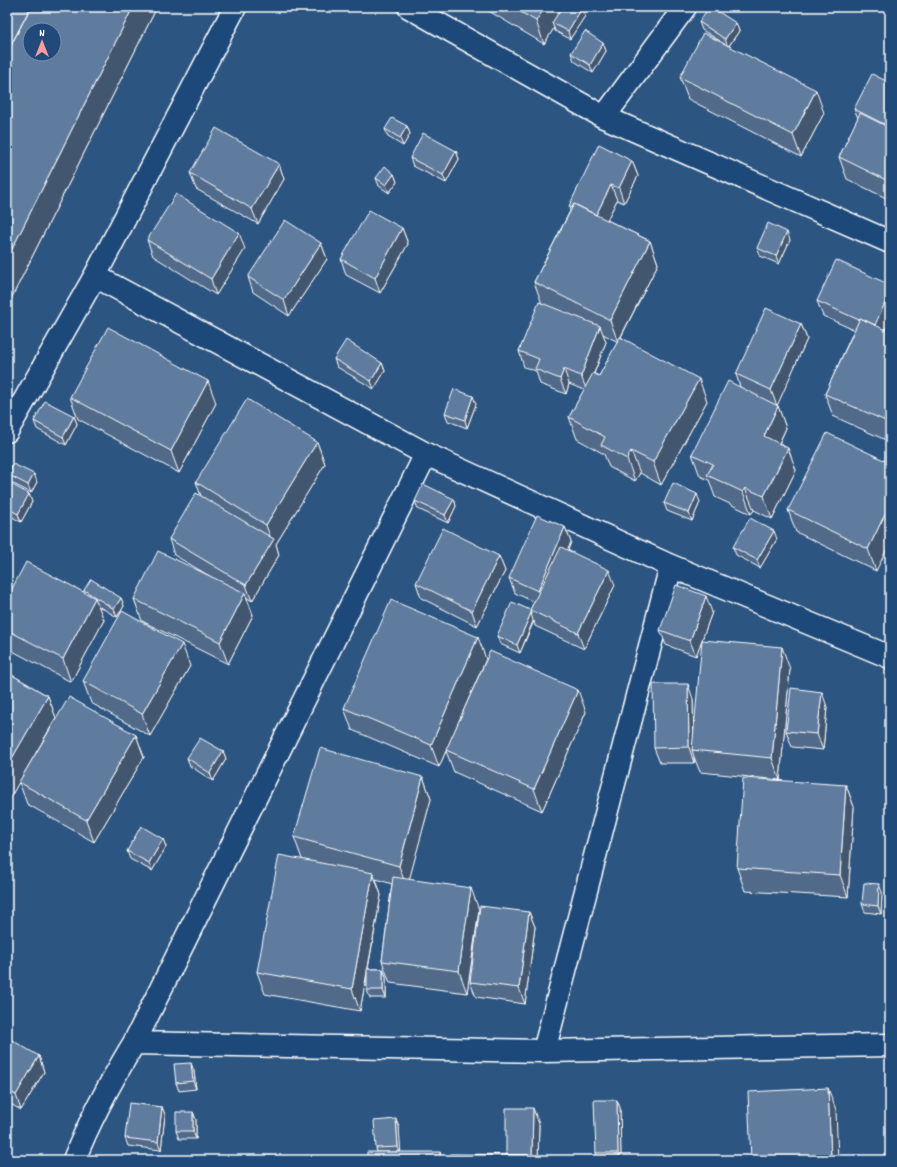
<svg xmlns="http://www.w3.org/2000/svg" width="897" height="1167" font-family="Dekko,sans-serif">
	<rect width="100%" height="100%" fill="#2c5582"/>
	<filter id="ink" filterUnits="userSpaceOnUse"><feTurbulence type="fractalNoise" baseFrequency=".025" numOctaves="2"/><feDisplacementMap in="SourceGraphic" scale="8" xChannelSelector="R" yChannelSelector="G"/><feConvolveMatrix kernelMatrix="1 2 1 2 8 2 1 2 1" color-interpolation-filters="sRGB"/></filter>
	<g filter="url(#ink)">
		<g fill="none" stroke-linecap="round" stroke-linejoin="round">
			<defs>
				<path id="minor" d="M409 7 604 117 890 242
					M604 117 685 7
					M95 276 426 454 671 566 890 657
					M7 431 95 276 235 7
					M134 1043 544 1051 890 1045
					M544 1051 671 566
					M74 1160C90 1119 111 1081 134 1043L426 454"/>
			</defs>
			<use href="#minor" stroke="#fff" stroke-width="25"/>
			<use href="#minor" stroke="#1f4a7a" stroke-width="22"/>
		</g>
		<path fill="#516b89" stroke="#fff" fill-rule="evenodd" d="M7 7H157L7 307Z
			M482 7H580L582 8 585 16 570 39 555 31 554 28 544 44Z
			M699 22 736 23 739 31 729 46 824 113 801 157 688 99 680 77 720 41 702 30Z
			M603 43 606 51 593 73 574 61 571 53Z
			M890 50V67L887 58Z
			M890 83V200L847 179 839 157 858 118 854 109Z
			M407 126 410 134 403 146 388 137 385 129Z
			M456 151 459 159 446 183 413 166 410 158Z
			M632 161 638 176 624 203 617 200 607 220 650 241 658 264 621 337 707 401 661 485 640 473 635 481 609 467 604 454 577 439 569 417 584 390 569 384 566 394 540 384 536 371 524 367 519 351 542 304 534 282 570 211 569 206ZM603 334 618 342 599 376 594 374 606 342Z
			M279 164 284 179 258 224 196 189 190 173Z
			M394 174 397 182 389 193 379 186 376 178Z
			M402 228 408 244 380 293 346 275 341 259Z
			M147 240 245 249 216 295 153 256Z
			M790 240 779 264 760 256 757 248Z
			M321 243 327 259 289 316 253 292 248 277Z
			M890 285V319L885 330 890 332V442L833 416 825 394 854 330 823 316 817 301Z
			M801 324 807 339 777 405 778 406 786 428 779 444 796 470 772 519 754 510 751 514 715 497 709 480 700 476 692 454 740 387 736 374Z
			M334 359 382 363 385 371 374 389 337 367Z
			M70 397 216 403 179 473 78 419Z
			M476 404 467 428 448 421 445 413Z
			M74 416 77 424 66 445 37 429 34 421Z
			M317 442 325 464 276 544 279 555 252 601 246 597 253 615 228 664 142 621 134 599 213 578 174 555 169 539 201 496 196 482Z
			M890 463 876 571 796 532 788 510Z
			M7 474 37 482 31 493 10 482Z
			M7 487 29 494 32 502 21 522 7 514Z
			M454 499 456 506 448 523 418 509 415 501Z
			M700 502 692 521 667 511 664 503Z
			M565 527 571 542 568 550 615 585 584 649 535 626 534 621 520 653 500 644 497 636 530 610 534 602 515 593 509 578Z
			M777 539 760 568 736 555 733 547Z
			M499 556 505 571 477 626 421 598 416 583Z
			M84 590 121 598 124 606 117 617 98 606 104 620 71 682 7 648V598L84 592Z
			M712 612 696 656 666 645 660 630Z
			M486 659 586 712 542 811 454 772 446 751 439 767 352 730 344 708Z
			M190 666 150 736 91 703 83 681Z
			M790 669 780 780 700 772 694 757V763H660L654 748 693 699 694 729Z
			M7 672 48 696 56 718 25 772 136 735 144 757 94 842 27 804 19 782 10 798 7 796Z
			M827 707 823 750 792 747 786 731Z
			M223 751 226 759 213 781 190 766 187 758Z
			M423 777 431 799 409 879 479 910 467 993 390 983 382 961 392 884 376 879 381 895 368 969H383L386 977V998H370L367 990V973L360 1011 265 994 257 972 302 859 294 837Z
			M846 785 854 807 848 897 745 891 737 868Z
			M163 839 166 847 152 871 130 859 127 851Z
			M882 892 881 914 865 912 862 904Z
			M529 912 535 927 525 1004 476 997 470 982Z
			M7 1044 39 1056 44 1072 21 1110 7 1102Z
			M194 1071 196 1089 179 1091 176 1083Z
			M617 1100 620 1108 621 1160H598L596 1153Z
			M162 1107 165 1115 161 1150 128 1146 125 1138Z
			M193 1112 196 1120V1139H179L176 1131Z
			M539 1124 538 1160H449L506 1155Z
			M399 1127 400 1152H377L376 1148Z"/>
		<path fill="#42576f" stroke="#fff" d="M133 7H157L7 307V259Z
			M545 7H567L552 23 554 28 544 44 536 21Z
			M582 8 585 16 570 39 568 31Z
			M736 23 739 31 728 47 725 39Z
			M603 43 606 51 593 73 590 65Z
			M816 90 824 113 801 157 793 135Z
			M407 126 410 134 403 146 400 138Z
			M456 151 459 159 446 183 443 175Z
			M632 161 638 176 624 203 619 188Z
			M279 164 284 179 258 224 252 209Z
			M394 174 397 182 389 193 386 185Z
			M611 185 617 200 600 234 594 219Z
			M402 228 408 244 380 293 375 278Z
			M787 232 790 240 779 264 776 256Z
			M239 233 245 249 216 295 211 279Z
			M650 241 658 264 618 342 610 320Z
			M321 243 327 259 289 316 284 300Z
			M890 292V319L880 342 874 326Z
			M801 324 807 339 777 406 771 390Z
			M600 326 606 342 587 391 581 376Z
			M382 363 385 371 374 389 371 381Z
			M564 369 569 384 566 394 560 379Z
			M699 379 707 401 661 485 653 462Z
			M208 381 216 403 179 473 171 451Z
			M473 396 476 404 467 428 465 420Z
			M778 406 786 428 772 458 764 436Z
			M74 416 77 424 66 445 63 437Z
			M317 442 325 464 276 544 279 555 252 601 246 585 272 542 266 525Z
			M788 448 796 470 772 519 764 496Z
			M631 451 640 473 635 481 627 459Z
			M34 474 37 482 31 493 28 485Z
			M745 488 754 510 751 514 743 492Z
			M29 494 32 502 21 522 18 514Z
			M697 494 700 502 692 521 689 513Z
			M454 499 456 506 448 523 445 515Z
			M890 504V543L876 571 868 549Z
			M565 527 571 542 544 606 538 591Z
			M774 531 777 539 760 568 757 560Z
			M499 556 505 571 477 626 472 611Z
			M609 570 615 585 584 649 578 633Z
			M245 593 253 615 228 664 220 642Z
			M706 596 712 612 696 656 690 641Z
			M95 598 104 620 71 682 63 659Z
			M121 598 124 606 117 617 114 609Z
			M531 613 533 621 520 653 517 645Z
			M478 637 486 659 439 767 431 745Z
			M182 644 190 666 150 736 142 714Z
			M782 647 790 669 780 780 772 758Z
			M688 684 693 699 694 750H692L694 757V763L689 747Z
			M578 690 586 712 542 811 534 789Z
			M822 692 827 707 823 750 817 734Z
			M48 696 56 718 10 798 7 788V767Z
			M136 735 144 757 94 842 86 820Z
			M223 751 226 759 213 781 210 773Z
			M423 777 431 799 407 888 399 866Z
			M846 785 854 807 848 897 840 875Z
			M163 839 166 847 152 871 149 863Z
			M373 873 381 895 360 1011 352 989Z
			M879 884 882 892 881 914 878 906Z
			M471 888 479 910 467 993 459 971Z
			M529 912 535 927 525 1004 519 988Z
			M383 969 386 977V998L383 990Z
			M39 1056 44 1072 21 1110 16 1095Z
			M191 1063 194 1071 196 1089 193 1081Z
			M828 1088 836 1110 838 1160H831Z
			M617 1100 620 1108 621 1160 618 1153Z
			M162 1107 165 1115 161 1150 158 1142Z
			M533 1108 539 1124 538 1160H534L532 1155Z
			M193 1112 196 1120V1139L193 1131Z
			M396 1119 399 1127 401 1155 398 1147Z
			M440 1152 442 1160H440Z"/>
		<path fill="#5e7c9f" stroke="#fff" fill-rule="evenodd" d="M7 7H25L29 10 7 53Z
			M31 7H133L7 259V53ZM30 30H54V54H30Z
			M512 7H545L536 21Z
			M562 7H580L582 8 568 31 552 23Z
			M709 7H711L736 23 725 39 699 22Z
			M585 31 603 43 590 65 571 53Z
			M703 33 816 90 793 135 680 77Z
			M890 50V59L887 58Z
			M872 74 890 83V127L854 109Z
			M860 113 890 128V182L839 157Z
			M392 118 407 126 400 138 385 129Z
			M216 128 279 164 252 209 190 173Z
			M423 133 456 151 443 175 410 158Z
			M599 144 632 161 619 188 611 185 596 215 574 204 572 208 569 206Z
			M385 166 394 174 386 185 376 178Z
			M176 194 239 233 211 279 147 240Z
			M574 204 650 241 610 320 534 282Z
			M369 210 402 228 375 278 341 259Z
			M285 220 321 243 284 300 248 277Z
			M768 223 787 232 776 256 757 248Z
			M836 260 890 285V292L875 325 860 318 859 320 817 301Z
			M539 302 600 326 581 376 564 369 560 379 535 369 539 359 519 351Z
			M766 308 801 324 771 390 736 374Z
			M860 318 890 332V423L825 394Z
			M108 327 208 381 171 451 70 397Z
			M620 337 699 379 653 462 631 451 627 459 601 445 605 437 569 417 593 373 599 376Z
			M346 340 382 363 371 381 334 359Z
			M728 381 778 406 764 436 788 448 764 496 745 488 743 492 707 475 713 464 692 454Z
			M454 389 473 396 465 420 445 413Z
			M247 399 317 442 266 525 196 482Z
			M45 401 74 416 63 437 34 421Z
			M827 433 890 463V504L868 549 788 510Z
			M13 464 34 474 28 485 7 474Z
			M9 483 29 494 18 514 7 508V487Z
			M673 483 697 494 689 513 664 503Z
			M423 484 454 499 445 515 415 501Z
			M196 493 274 539 246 585 169 539Z
			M537 515 565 527 538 591 509 578Z
			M750 518 774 531 757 560 733 547Z
			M443 528 499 556 472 611 416 583Z
			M561 547 609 570 578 633 530 610Z
			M158 551 245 593 220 642 134 599Z
			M26 562 95 598 63 659 7 630V598Z
			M91 579 121 598 114 609 84 590Z
			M676 585 706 596 690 641 660 630Z
			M391 600 478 637 431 745 344 708Z
			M512 602 530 610 531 613 517 645 497 636Z
			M122 611 182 644 142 714 83 681Z
			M702 640 782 647 772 758 692 750Z
			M490 651 578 690 534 789 446 750Z
			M7 672 48 696 7 767Z
			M653 684H688L689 747 654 748Z
			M791 688 822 692 817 734 786 731Z
			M69 697 136 735 86 820 19 782Z
			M200 738 223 751 210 773 187 758Z
			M320 748 423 777 399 866 294 837Z
			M743 778 846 785 840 875 737 868Z
			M141 826 163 839 149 863 127 851Z
			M279 855 373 873 352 989 257 972Z
			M393 877 471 888 459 971 382 961Z
			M864 883 879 884 878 906 862 904Z
			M480 906 529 912 519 988 470 982Z
			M367 969H383V990H367Z
			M10 1039 39 1056 16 1095 7 1090V1044Z
			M191 1063 193 1081 176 1083 174 1064Z
			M828 1088 831 1160H751L748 1092Z
			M594 1100H617L618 1153H596Z
			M129 1103 162 1107 158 1142 125 1138Z
			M506 1108H533L532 1155H506Z
			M176 1112H193V1131H176Z
			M396 1119 398 1147 376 1148 374 1121Z
			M367 1152H440V1160H367Z
			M450 1154 527 1155V1160H449Z
			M265 1156 330 1160H265Z"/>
	</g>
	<rect width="897" height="1167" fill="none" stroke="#1f4a7a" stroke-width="24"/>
	<rect x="12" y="12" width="873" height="1143" fill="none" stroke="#fff" stroke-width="1.5" filter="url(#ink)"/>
	<g transform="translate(42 42)"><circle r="19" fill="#1f4a7a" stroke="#7992af"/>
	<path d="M0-3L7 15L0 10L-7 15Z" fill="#ff9aa2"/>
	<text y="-6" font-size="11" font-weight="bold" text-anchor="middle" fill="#ffffff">N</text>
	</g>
</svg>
